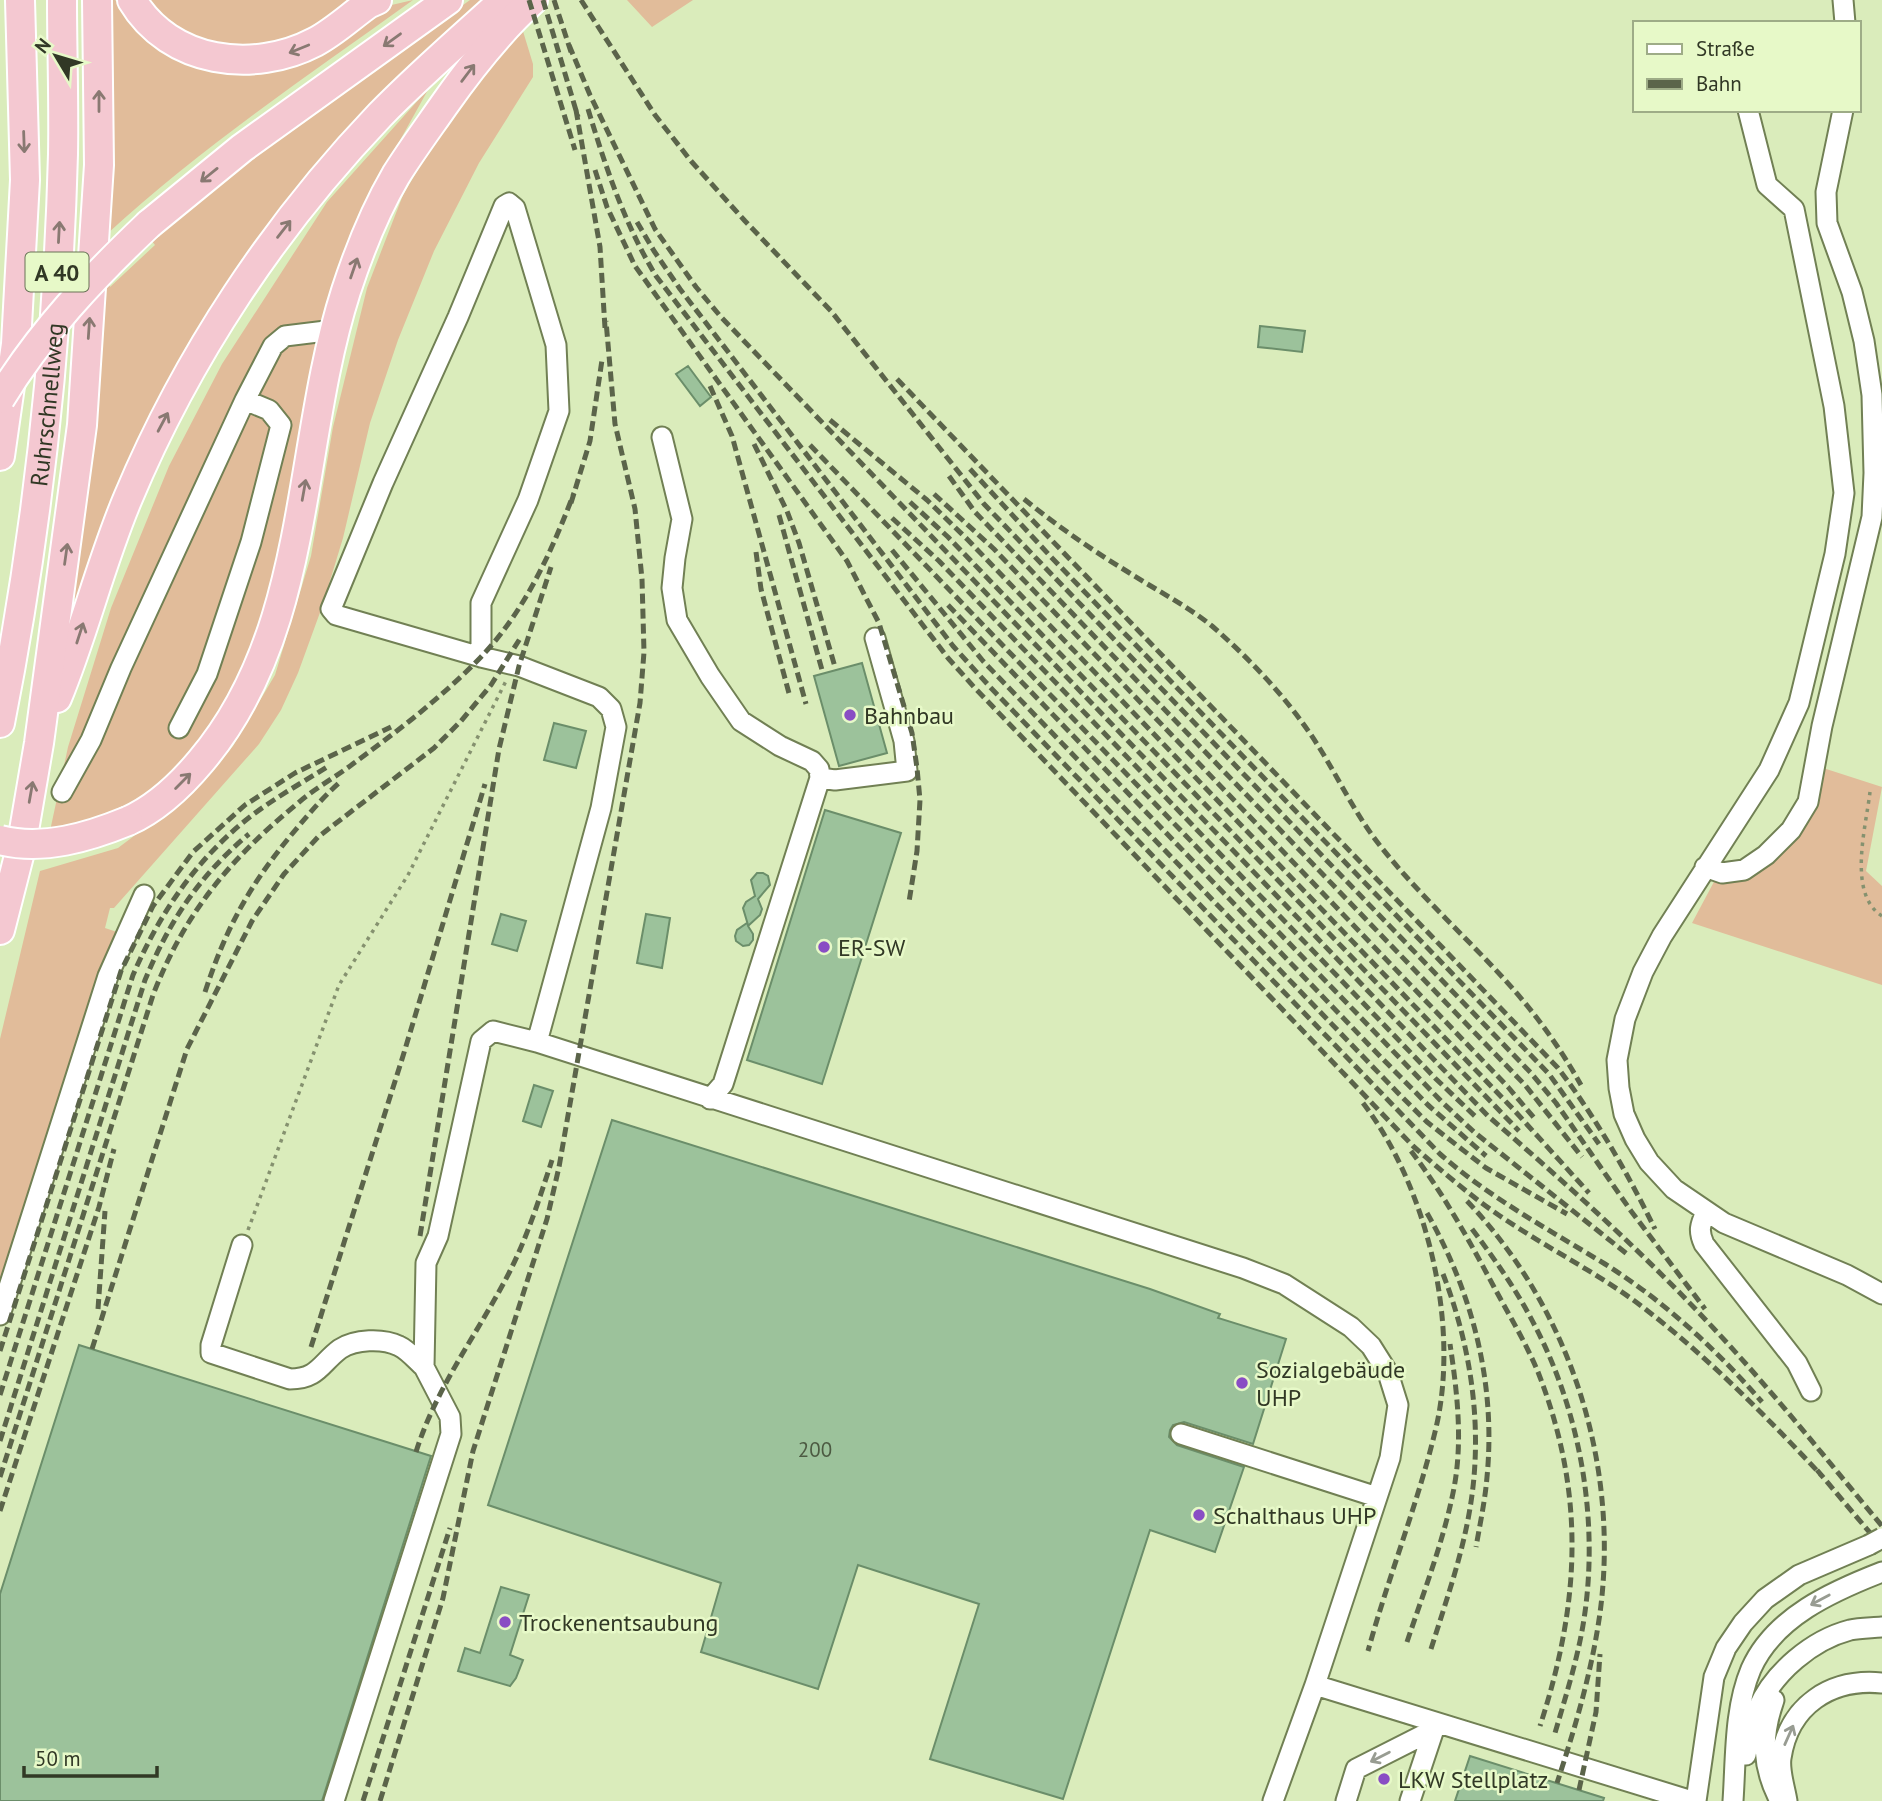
<svg xmlns="http://www.w3.org/2000/svg" width="1882" height="1801" font-family="'PT Sans',sans-serif">
	<rect width="100%" height="100%" fill="#daecbb"/>
	<path fill="#e1bc9a" d="M110 0H115L146 34 216 70 383 7 413 0C309 75 201 147 107 234Z
		M145 0H353C333 15 313 32 290 41 238 61 179 42 145 0Z
		M470 0H484C431 46 377 94 331 147 216 279 132 434 76 599L72 597 103 291 109 284 110 287 155 245 151 240C253 154 362 78 470 0Z
		M627 0H693L652 27Z
		M522 28 533 64V77L479 163 434 251 398 340 370 423 343 538 322 607 298 673 281 710 259 744 114 908H110L105 928 117 932 0 1280V1039L40 871 118 848 195 790 233 746 275 675 311 556 333 427 367 288 403 195 457 103Z
		M429 88 358 216 324 315 271 588 244 673 210 732 166 778 141 798 103 818 50 831 68 747 111 608 169 466 222 364 327 202Z
		M1820 767 1882 787 1866 871 1882 886V985L1692 923 1716 878 1769 857Z"/>
	<path fill="#9cc29b" stroke="#6b8e6a" stroke-width="2" d="M1260 326 1305 331 1302 352 1258 347Z
		M688 366 711 397 700 406 676 374Z
		M862 663 887 753 839 766 814 676Z
		M554 723 586 731 576 768 544 760Z
		M825 810 901 833 822 1084 747 1060Z
		M757 873H763L768 876 770 885 758 899 762 909 760 915 748 926 753 934V940L749 945 743 946 736 941 735 936 737 930 747 923 748 925 743 908 746 902 755 896 751 880Z
		M501 914 526 921 517 951 492 944Z
		M646 914 670 918 662 968 637 963Z
		M534 1085 553 1091 541 1127 523 1121Z
		M612 1120 1150 1289 1220 1314 1218 1318 1286 1339 1253 1444 1184 1422 1173 1425 1170 1430 1169 1437 1177 1445 1244 1467 1215 1552 1150 1530 1063 1799 930 1759 979 1604 858 1565 818 1689 701 1652 721 1583 488 1505Z
		M79 1345 431 1456 322 1801H0V1594Z
		M501 1587 529 1595 510 1655 523 1660 516 1678 510 1686 458 1671 465 1648 480 1653Z
		M1470 1756 1604 1798 1603 1801H1455Z"/>
	<g fill="none" stroke-linecap="round" stroke-linejoin="round">
		<defs>
			<path id="minor" d="M1843 0 1845 23
				M1748 110 1767 185 1794 209 1834 406 1844 493 1835 554 1799 703 1769 770 1662 936 1643 972 1625 1019 1617 1060 1619 1088 1624 1114 1635 1139 1649 1162 1674 1189 1724 1223 1847 1275 1882 1294
				M662 437 682 519 675 558 672 588 677 620 710 676 741 721 780 746 812 761 819 769 820 778 723 1084 710 1099
				M481 657V603L528 500 559 411 556 345 515 208 509 203 504 206 458 317 383 483 331 609 336 615 481 657 519 666 599 697 611 709 616 727 601 808 537 1042
				M179 728 207 674 251 542 281 425 269 410 245 400 273 346 285 336 334 330
				M820 778 835 780 907 771 904 741 875 638
				M62 792 91 740 121 668 245 400
				M1705 867 1722 873 1744 870 1766 855 1791 830 1808 802 1822 726 1872 517 1874 473 1872 395 1864 341 1852 292 1827 223 1826 192 1843 110
				M1706 1212C1700 1225 1698 1231 1704 1244L1797 1363 1811 1391
				M242 1245 211 1345V1353L290 1379C318 1379 321 1363 340 1349 355 1339 383 1338 399 1346 408 1350 417 1361 424 1367
				M0 1315 108 976 144 895
				M1181 1434 1377 1497
				M1774 1700C1761 1737 1762 1767 1780 1801
				M1746 1755C1749 1740 1752 1723 1758 1708 1774 1672 1812 1640 1850 1630 1860 1628 1872 1628 1882 1627
				M334 1801 451 1434 450 1417 424 1367 426 1263 438 1236 481 1041 493 1031 537 1042 1243 1268 1284 1284 1351 1327 1371 1346 1388 1373 1398 1405 1390 1458 1315 1685
				M1273 1801 1315 1685 1692 1801
				M1346 1801 1356 1769 1433 1730
				M1410 1801 1435 1726
				M1696 1801 1714 1677 1726 1648 1743 1623 1765 1599 1799 1575 1869 1545
				M1733 1801C1736 1758 1734 1709 1751 1669 1774 1617 1833 1591 1882 1572
				M1787 1801C1785 1788 1779 1771 1781 1758 1789 1705 1831 1678 1882 1683"/>
			<g id="highway">
				<path d="M132 0C170 64 254 74 315 42 334 32 351 16 368 4L377 0"/>
				<path d="M149 224 242 148 448 0"/>
				<path d="M0 456 16 344 25 180 20 0"/>
				<path d="M57 698C84 633 100 564 128 498 187 357 274 226 380 115 419 75 462 38 504 0"/>
				<path id="s1" d="M0 723C37 536 58 345 63 154 64 103 62 51 62 0"/>
				<path d="M128 821C157 808 181 785 201 761 312 630 296 447 346 291 359 251 375 211 396 175 411 151 428 128 444 105 470 68 499 31 533 0"/>
				<path d="M0 930 21 848 39 743 82 425 99 165 97 0"/>
			</g>
		</defs>
		<use href="#minor" stroke="#718054" stroke-width="23"/>
		<use href="#highway" stroke="#fff" stroke-width="32"/>
		<path stroke="#85916f" stroke-width="3.5" stroke-dasharray="3.5 5" stroke-linecap="butt" d="M1870 792C1866 827 1847 894 1882 916
			M248 1230 339 985 408 875 506 681"/>
		<use href="#minor" stroke="#fff" stroke-width="19"/>
		<use href="#highway" stroke="#f4c8d1" stroke-width="28"/>
		<path stroke="#5b644a" stroke-width="5" stroke-dasharray="10 5" stroke-linecap="butt" d="M529 0 575 150
			M543 0 578 117
			M554 0 571 52
			M581 0 655 115 691 161 745 221 831 311 984 504 1531 1073 1556 1103 1631 1211 1705 1309
			M569 45 590 95 655 229 696 287 721 317 1488 1116C1562 1180 1635 1245 1702 1316 1766 1383 1823 1455 1882 1526
			M588 109C606 168 624 223 656 276L948 658 974 687 1413 1146C1441 1170 1469 1195 1500 1216 1544 1246 1592 1270 1636 1302 1704 1353 1765 1415 1823 1477
			M576 110 600 247 605 328
			M595 170 607 207 635 266 847 561 879 623 912 733 917 768 920 800 917 851 909 902
			M637 222 654 251 680 289 953 646 991 688 1440 1154C1490 1198 1548 1229 1605 1264 1665 1302 1716 1349 1762 1402
			M897 379 1558 1068C1596 1118 1627 1172 1655 1229
			M710 386 732 436 806 704
			M830 420 927 500 968 540 1513 1109 1589 1193
			M754 444 787 511 799 543 835 667
			M810 445 1442 1102 1474 1132 1627 1254
			M970 469 1052 558 1549 1074 1599 1144
			M949 476 975 512 1525 1085 1582 1157
			M934 494 994 549 1508 1087 1535 1119
			M1024 499C1057 526 1092 550 1128 572 1156 590 1186 605 1212 626 1251 660 1289 700 1317 744 1338 777 1354 812 1378 843 1419 896 1470 940 1514 990 1540 1020 1562 1051 1581 1085
			M910 502 948 537 1519 1131
			M571 503 590 441 602 360
			M779 515 822 670
			M892 518 939 561 1436 1079 1478 1119
			M892 550 983 661 1398 1093 1427 1122 1486 1168 1567 1214
			M756 552 761 589 790 697
			M948 605 1371 1047 1428 1105 1486 1156
			M205 992C226 928 249 886 292 834 307 816 322 798 339 783
			M1363 1103C1428 1188 1461 1328 1435 1432 1417 1506 1388 1578 1368 1651
			M1411 1151C1443 1193 1469 1240 1494 1287 1509 1315 1526 1343 1538 1372 1586 1495 1580 1603 1540 1726
			M1467 1201C1570 1309 1620 1464 1600 1613 1592 1671 1575 1728 1557 1783
			M1427 1213C1473 1294 1496 1384 1487 1477 1485 1501 1480 1524 1476 1547
			M1472 1229C1496 1261 1518 1292 1536 1328 1581 1415 1599 1522 1584 1619 1578 1658 1566 1695 1555 1733
			M420 1236 499 749 519 666 551 567
			M98 1309 105 1211
			M311 1347 403 1056 485 784
			M92 1349 187 1049 252 921 284 874 318 837 434 748 461 721 491 685 521 637
			M0 1351 121 971 153 906 193 852 245 805 295 773 391 727
			M0 1395 133 975C159 915 194 862 246 820 271 800 300 784 327 767
			M0 1441 145 980C170 920 199 876 249 834
			M416 1452C437 1385 479 1332 510 1271 528 1235 540 1197 552 1160
			M1817 1470 1882 1547
			M0 1477 153 995C185 912 230 859 298 803 315 788 336 777 354 763 398 731 442 697 480 658 525 611 551 553 574 493
			M0 1511 99 1207 114 1149
			M1407 1642C1424 1591 1444 1540 1454 1488 1463 1440 1457 1391 1450 1344
			M1431 1649C1447 1598 1465 1548 1472 1495 1482 1420 1470 1344 1443 1274
			M1579 1790 1596 1712 1600 1654
			M363 1801 450 1528
			M380 1801 443 1598 473 1451 547 1219 559 1167 640 703 644 652 642 579 635 509 615 424 606 321"/>
		<defs>
			<path id="minor-bridge" d="M1869 1545 1882 1538"/>
			<path id="highway-bridge" d="M0 399C40 333 93 277 149 224
				M0 840C43 851 89 837 128 821"/>
		</defs>
		<use href="#minor-bridge" stroke="#718054" stroke-width="23" stroke-linecap="butt"/>
		<use href="#highway-bridge" stroke="#fff" stroke-width="32" stroke-linecap="butt"/>
		<use href="#minor-bridge" stroke="#fff" stroke-width="19"/>
		<use href="#highway-bridge" stroke="#f4c8d1" stroke-width="28"/>
	</g>
	<defs><path id="oneway-shaft" d="M-6 0H5M1.5-3L5.5 0L1.5 3" fill="none" stroke-width="1.6" stroke-linecap="round" stroke-linejoin="round" transform="scale(1.75)"/></defs>
	<g stroke="#897972">
		<use href="#oneway-shaft" transform="translate(392 40) rotate(144)"/>
		<use href="#oneway-shaft" transform="translate(299 49) rotate(158)"/>
		<use href="#oneway-shaft" transform="translate(468 73) rotate(-53)"/>
		<use href="#oneway-shaft" transform="translate(99 101) rotate(-90)"/>
		<use href="#oneway-shaft" transform="translate(24 142) rotate(88)"/>
		<use href="#oneway-shaft" transform="translate(209 175) rotate(141)"/>
		<use href="#oneway-shaft" transform="translate(284 229) rotate(-52)"/>
		<use href="#oneway-shaft" transform="translate(59 232) rotate(-87)"/>
		<use href="#oneway-shaft" transform="translate(354 268) rotate(-71)"/>
		<use href="#oneway-shaft" transform="translate(89 328) rotate(-86)"/>
		<use href="#oneway-shaft" transform="translate(163 422) rotate(-62)"/>
		<use href="#oneway-shaft" transform="translate(304 490) rotate(-80)"/>
		<use href="#oneway-shaft" transform="translate(66 554) rotate(-82)"/>
		<use href="#oneway-shaft" transform="translate(80 633) rotate(-72)"/>
		<use href="#oneway-shaft" transform="translate(183 781) rotate(-45)"/>
		<use href="#oneway-shaft" transform="translate(31 792) rotate(-80)"/>
	</g>
	<g stroke="#989c92">
		<use href="#oneway-shaft" transform="translate(1820 1600) rotate(152)"/>
		<use href="#oneway-shaft" transform="translate(1789 1735) rotate(-66)"/>
		<use href="#oneway-shaft" transform="translate(1380 1757) rotate(153)"/>
	</g>
	<g fill="#894dc4" stroke="#e7f9c8" stroke-width="2.5">
		<circle cx="850" cy="715" r="7"/>
		<circle cx="824" cy="947" r="7"/>
		<circle cx="1242" cy="1383" r="7"/>
		<circle cx="1199" cy="1515" r="7"/>
		<circle cx="505" cy="1622" r="7"/>
		<circle cx="1384" cy="1779" r="7"/>
	</g>
	<g text-anchor="middle" dominant-baseline="central" stroke-width="5" stroke-linejoin="round" paint-order="stroke">
		<g font-size="21" fill="#4c5a42">
			<text x="815" y="1449">200</text>
		</g>
		<rect fill="#e7f9c8" stroke="#687256" stroke-width="2" x="25.5" y="252.5" width="63" height="39" rx="5"/>
		<g font-size="23" font-weight="bold" fill="#313825">
			<text x="57" y="272">A 40</text>
		</g>
		<g font-size="24" fill="#313825" stroke="#e7f9c8">
			<text stroke="none"><textPath href="#s1" startOffset="322">Ruhrschnellweg</textPath></text>
		</g>
		<g font-size="24" fill="#313825" stroke="#e7f9c8" text-anchor="start">
			<text x="864" y="715">Bahnbau</text>
			<text x="838" y="947">ER-SW</text>
			<text x="1256" y="1369">Sozialgebäude<tspan x="1256" dy="28">UHP</tspan></text>
			<text x="1213" y="1515">Schalthaus UHP</text>
			<text x="519" y="1622">Trockenentsaubung</text>
			<text x="1398" y="1779">LKW Stellplatz</text>
		</g>
	</g>
	<rect x="1633" y="21" width="228" height="91" fill="#e7f9c8" stroke="#9eac87" stroke-width="2"/>
	<rect x="1647" y="44" width="35" height="10" fill="#ffffff" stroke="#9eac87" stroke-width="2"/>
	<text x="1696" y="56" font-size="21" fill="#313825">Straße</text>
	<rect x="1647" y="79" width="35" height="10" fill="#5b644a" stroke="#9eac87" stroke-width="2"/>
	<text x="1696" y="91" font-size="21" fill="#313825">Bahn</text>
	<g transform="translate(56 56) rotate(308)" stroke="#e7f9c8" stroke-width="5" paint-order="stroke">
	<path d="M0-5L12 26L0 18L-12 26Z" fill="#313825"/>
	<text y="-10" font-size="19" font-weight="bold" text-anchor="middle" fill="#313825">N</text>
	</g>
	<path d="M24 1766v10h133v-10" fill="none" stroke="#313825" stroke-width="3.5"/>
	<text x="35" y="1766" font-size="21" fill="#313825" stroke="#e7f9c8" stroke-width="5" paint-order="stroke">50 m</text>
</svg>
